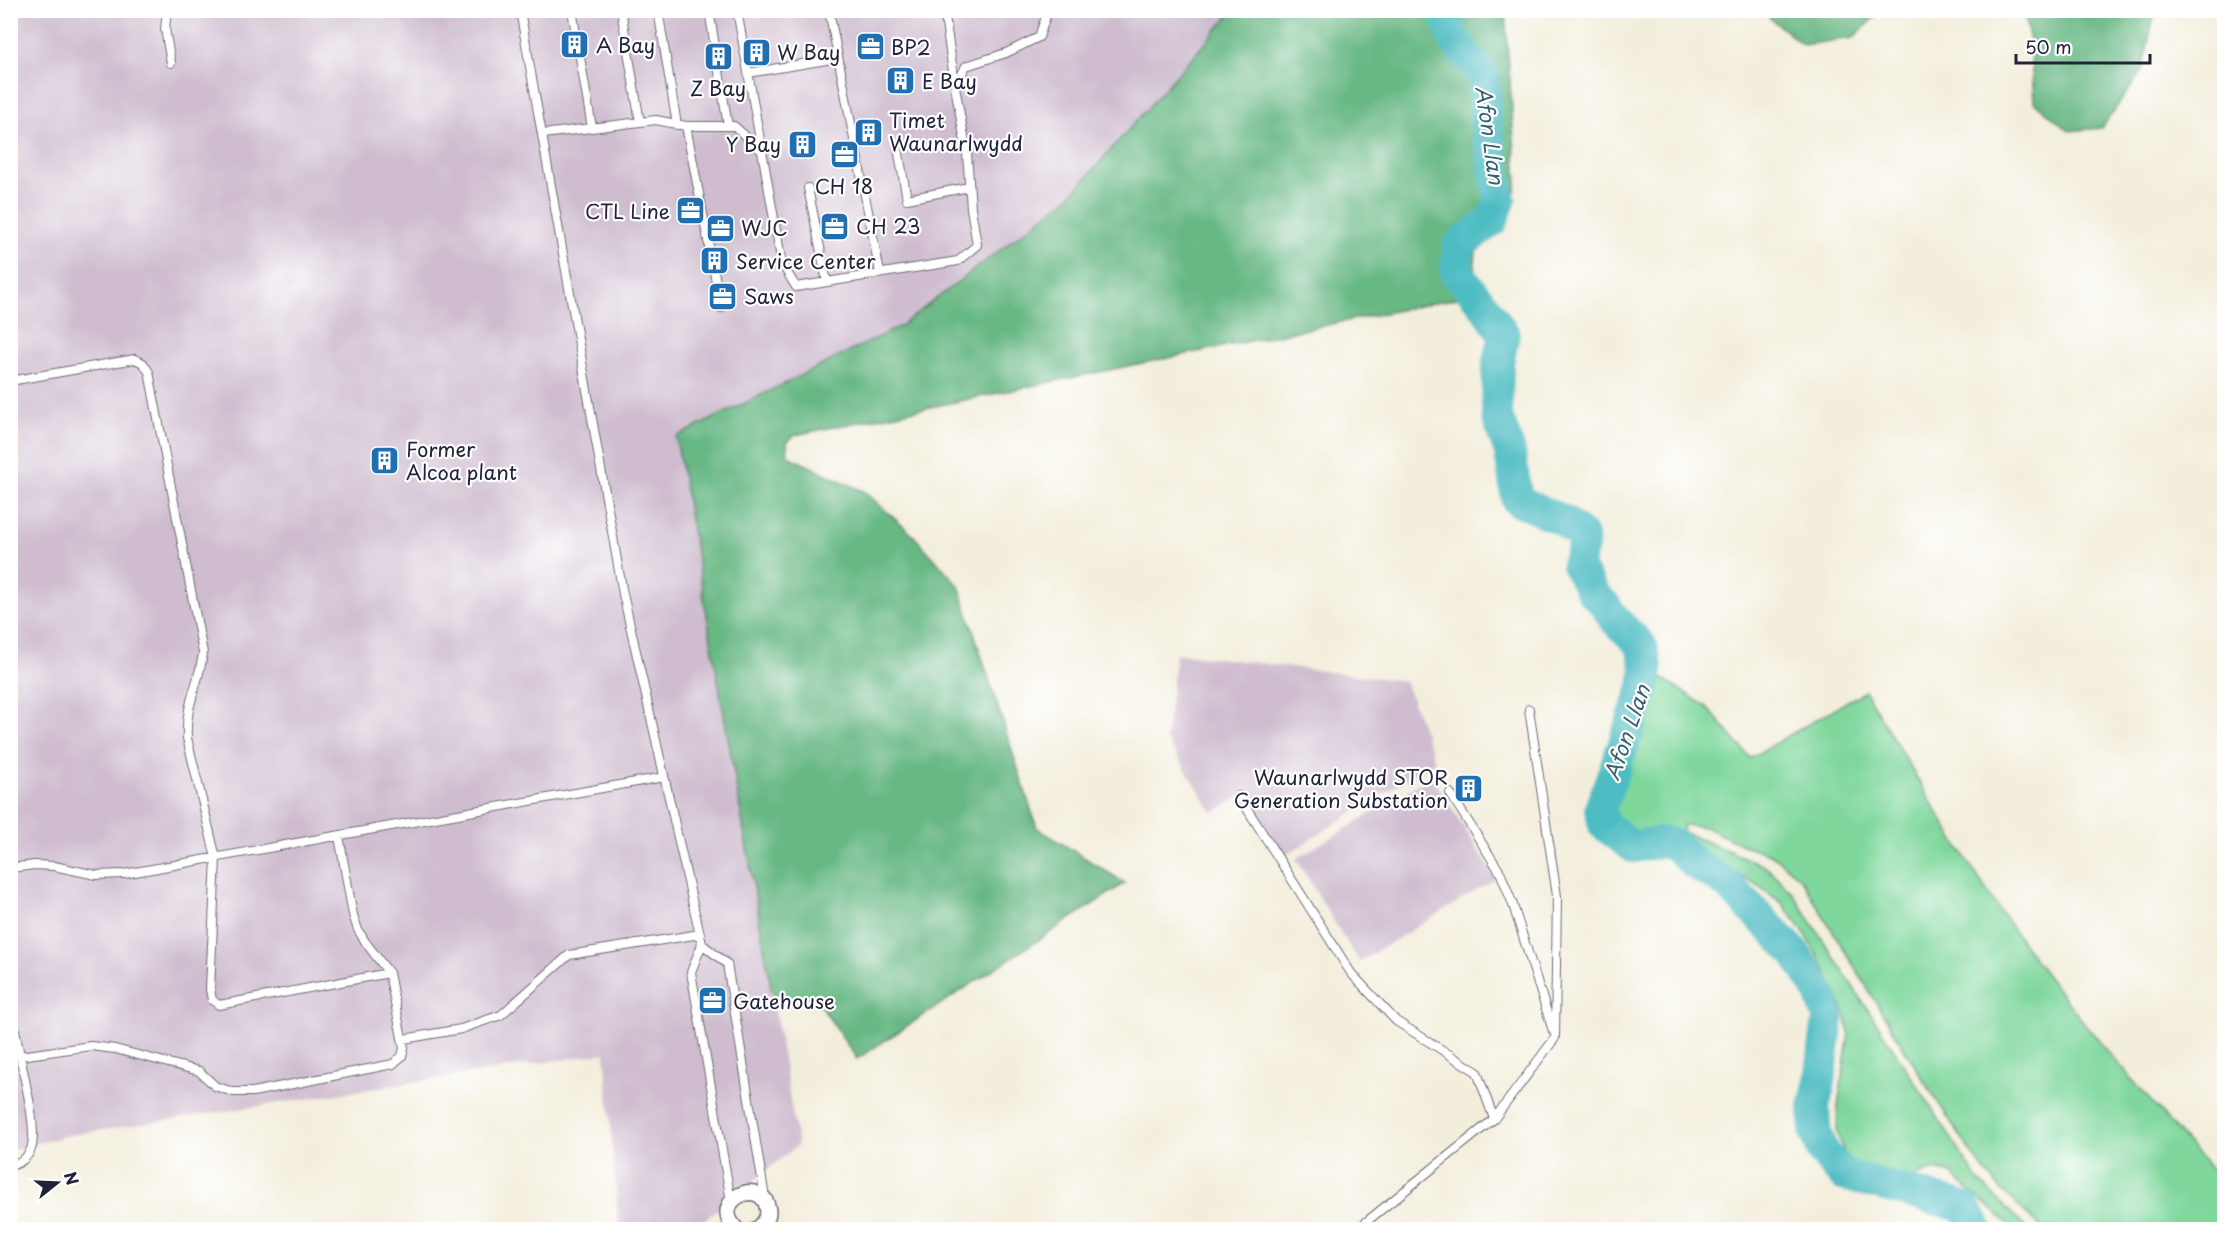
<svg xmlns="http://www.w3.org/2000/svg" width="2235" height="1240" font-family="'Playpen Sans',sans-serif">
	<rect width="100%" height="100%" fill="#fff"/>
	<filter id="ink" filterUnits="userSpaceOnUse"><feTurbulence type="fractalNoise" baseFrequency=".0167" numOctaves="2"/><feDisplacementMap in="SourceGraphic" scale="12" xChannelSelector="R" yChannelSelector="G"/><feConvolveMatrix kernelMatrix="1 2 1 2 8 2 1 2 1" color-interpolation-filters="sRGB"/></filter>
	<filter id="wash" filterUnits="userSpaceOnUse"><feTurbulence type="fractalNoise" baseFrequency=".008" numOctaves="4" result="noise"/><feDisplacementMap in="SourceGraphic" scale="24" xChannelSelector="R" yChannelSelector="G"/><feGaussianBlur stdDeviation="1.35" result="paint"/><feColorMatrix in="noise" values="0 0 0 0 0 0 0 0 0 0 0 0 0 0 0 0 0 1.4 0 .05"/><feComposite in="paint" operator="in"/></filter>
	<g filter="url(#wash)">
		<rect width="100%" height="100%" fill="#f3eedc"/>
		<path fill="#cfbdcf" d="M10 11H1233L1069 197 899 327 676 437 798 1145 693 1229H619L605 1053 70 1135 11 1150Z
			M1176 653 1405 681 1435 761 1284 856 1245 793 1213 813 1166 739Z
			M1432 776 1496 879 1359 962 1296 859Z"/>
		<path fill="#7fd79c" stroke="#507c6c" stroke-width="1.5" d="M1662 678 1707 707 1750 758 1865 691C1914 773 1962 857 2017 935 2079 1023 2153 1103 2224 1184V1229H2043L2002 1191 1976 1160 1924 1081 1801 879 1772 855 1738 843 1705 827 1682 825 1683 832 1765 866 1792 892 1978 1180 2028 1229H2014L1950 1173 1931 1170 1918 1175 1908 1186 1892 1191 1871 1184 1848 1165 1837 1133 1838 1106 1849 1033 1845 1014 1827 973 1806 935 1782 903 1754 883 1664 838 1624 831 1615 819 1616 792Z"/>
		<path fill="#67b884" stroke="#446d60" stroke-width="1.5" d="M1233 11H1505L1517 182 1506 227 1476 252 1474 274 1487 292 795 435 787 442 788 456 865 492 913 535 959 586 1037 828 1125 883 857 1059 818 1002 772 993 676 437 899 327 1069 197Z
			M1761 11H1881L1853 38 1803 45Z
			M2024 11H2155L2142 71 2102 128 2069 131 2034 102 2030 43Z"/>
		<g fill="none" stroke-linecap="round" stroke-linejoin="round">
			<path stroke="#4ebcc3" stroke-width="32" d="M1444 10 1455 41 1484 77 1486 124 1500 201 1492 221 1459 245 1456 272 1482 303 1504 334 1498 363 1497 416 1510 452 1517 500 1564 521 1582 536 1583 546 1577 565 1592 592 1605 605 1614 619 1641 645 1647 669 1643 691 1600 809 1604 825 1633 847 1661 842 1674 844 1692 862 1726 883 1795 953 1814 983 1822 998 1828 1018 1820 1081 1814 1106 1815 1131 1823 1152 1843 1175 1965 1207 1978 1230"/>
		</g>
	</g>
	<g filter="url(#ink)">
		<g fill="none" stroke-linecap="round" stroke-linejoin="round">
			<defs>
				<path id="service" d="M167 10 165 29 171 63
					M520 10 623 594 702 944
					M572 10 592 128
					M621 10 640 122
					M658 10 677 125
					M709 10 728 126
					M737 10 762 151
					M829 10 880 273
					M944 10 955 85
					M748 73 838 58
					M686 126 721 308
					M543 134 656 120 686 126H734L762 151 782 264 796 287 958 261 977 245 971 208 967 153 955 87 966 66 1006 53 1039 37 1048 10
					M898 148 907 199 969 187
					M808 188 827 282
					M10 381 135 359 143 363 149 372 203 653C199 685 185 704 187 738L216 858 210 989 212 1000 219 1005 389 973
					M1450 793 1500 872 1512 902 1553 1031
					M1239 796 1351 973 1396 1021 1477 1072 1494 1119
					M10 868 35 865 54 866 96 875 124 874 664 777
					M10 1003 20 1056 91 1046 115 1049 199 1071 215 1086 233 1092H253L393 1064 402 1056 404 1048 389 973 366 943 358 930 353 915 339 836
					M404 1039 461 1029 501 1015 569 955 700 934
					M10 1166C20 1163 27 1159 31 1149 38 1130 24 1077 20 1056
					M731 1201 691 972 702 944 727 964 765 1198
					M1356 1230 1494 1119 1555 1038 1557 896 1529 709"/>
				<path id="minor" d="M737 1230C706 1201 764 1173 768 1211 768 1219 764 1225 756 1230"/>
			</defs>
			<use href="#service" stroke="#6b6973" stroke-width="10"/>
			<use href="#minor" stroke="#6b6973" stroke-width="18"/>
			<use href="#service" stroke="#fff" stroke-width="8"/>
			<use href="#minor" stroke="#fff" stroke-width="15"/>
		</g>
	</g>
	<defs>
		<symbol id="building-square" viewBox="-11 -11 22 22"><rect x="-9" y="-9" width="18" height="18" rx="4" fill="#1f6fb2" stroke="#fff"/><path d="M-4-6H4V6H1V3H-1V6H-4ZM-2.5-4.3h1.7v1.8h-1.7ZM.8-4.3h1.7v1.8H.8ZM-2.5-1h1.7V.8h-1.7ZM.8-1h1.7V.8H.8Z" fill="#fff"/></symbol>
		<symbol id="office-square" viewBox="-11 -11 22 22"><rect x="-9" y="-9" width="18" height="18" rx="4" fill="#1f6fb2" stroke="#fff"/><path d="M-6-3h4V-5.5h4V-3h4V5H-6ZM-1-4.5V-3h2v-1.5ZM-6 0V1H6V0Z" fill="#fff"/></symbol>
	</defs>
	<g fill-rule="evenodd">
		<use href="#building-square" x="558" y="28" width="33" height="33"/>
		<use href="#office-square" x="854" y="30" width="33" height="33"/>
		<use href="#building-square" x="740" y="36" width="33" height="33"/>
		<use href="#building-square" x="702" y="40" width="33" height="33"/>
		<use href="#building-square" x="884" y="64" width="33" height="33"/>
		<use href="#building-square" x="852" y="116" width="33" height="33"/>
		<use href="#building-square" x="786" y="128" width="33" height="33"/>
		<use href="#office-square" x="828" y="138" width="33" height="33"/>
		<use href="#office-square" x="674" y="194" width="33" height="33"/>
		<use href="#office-square" x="818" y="210" width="33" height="33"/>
		<use href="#office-square" x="704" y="212" width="33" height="33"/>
		<use href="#building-square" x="698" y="244" width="33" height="33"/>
		<use href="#office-square" x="706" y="280" width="33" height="33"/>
		<use href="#building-square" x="368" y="444" width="33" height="33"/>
		<use href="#building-square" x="1452" y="772" width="33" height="33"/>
		<use href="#office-square" x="696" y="984" width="33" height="33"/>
	</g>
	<g text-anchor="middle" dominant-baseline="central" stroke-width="4.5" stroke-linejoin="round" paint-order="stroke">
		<g font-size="20" fill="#22223b" stroke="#fff" text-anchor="start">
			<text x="596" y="45">A Bay</text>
			<text x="891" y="47">BP2</text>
			<text x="777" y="52">W Bay</text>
			<text x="922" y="81">E Bay</text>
			<text x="718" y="88" text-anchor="middle">Z Bay</text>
			<text x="889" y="120">Timet<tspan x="889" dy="23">Waunarlwydd</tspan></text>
			<text x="781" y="144" text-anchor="end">Y Bay</text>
			<text x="844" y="186" text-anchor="middle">CH 18</text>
			<text x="670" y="211" text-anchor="end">CTL Line</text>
			<text x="856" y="226">CH 23</text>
			<text x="741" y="228">WJC</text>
			<text x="736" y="261">Service Center</text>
			<text x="744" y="296">Saws</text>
			<text x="406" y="449">Former<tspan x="406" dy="23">Alcoa plant</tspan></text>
			<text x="1448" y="777" text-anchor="end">Waunarlwydd STOR<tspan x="1448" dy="23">Generation Substation</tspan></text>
			<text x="733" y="1001">Gatehouse</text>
		</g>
		<g font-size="21" font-style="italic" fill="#346071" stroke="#fff">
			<text transform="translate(1491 135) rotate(82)">Afon Llan</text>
			<text transform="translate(1626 732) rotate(-71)">Afon Llan</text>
		</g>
	</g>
	<rect width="2235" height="1240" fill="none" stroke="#fff" stroke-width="36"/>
	<g transform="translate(57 1183) rotate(72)" stroke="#ffffff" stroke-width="4.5" paint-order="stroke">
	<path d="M0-4.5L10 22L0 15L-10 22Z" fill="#22223b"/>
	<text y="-9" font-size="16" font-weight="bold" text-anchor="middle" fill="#22223b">N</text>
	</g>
	<path d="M2016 54v9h134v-9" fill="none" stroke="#22223b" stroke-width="3"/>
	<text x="2025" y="54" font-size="18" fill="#22223b" stroke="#ffffff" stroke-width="4.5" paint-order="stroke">50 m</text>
</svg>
